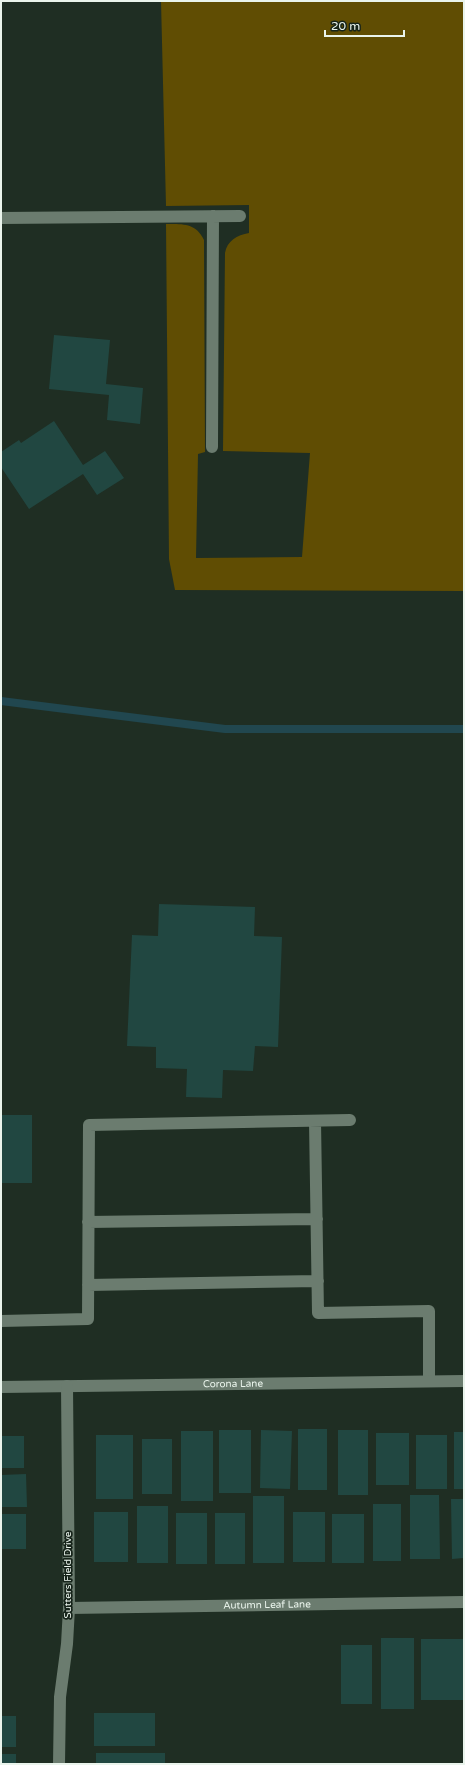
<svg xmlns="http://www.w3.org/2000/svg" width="465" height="1765" font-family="'Varela Round',sans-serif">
	<rect width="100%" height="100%" fill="#1f2e23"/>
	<path fill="#604d03" d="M161 1H464V591L175 590 169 559 166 224C183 224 196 223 204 240L205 452 198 454 196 558 302 557 310 453 223 451 225 253C227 241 237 235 249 233V205L166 206Z"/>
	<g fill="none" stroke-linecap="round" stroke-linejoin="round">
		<path stroke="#21474f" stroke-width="8" d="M1 701 225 729H464"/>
	</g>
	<path fill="#214741" d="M54 335 110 340 106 384 143 388 140 424 107 420 109 395 49 389Z
		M54 421 83 465 105 451 124 478 97 495 83 474 29 509 1 467V452L19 440 21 443Z
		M159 904 255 907 254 936 282 937 278 1047 255 1046 253 1071 223 1070 222 1098 186 1097 187 1069 156 1068V1047L127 1046 132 935 158 936Z
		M1 1115H32V1183H1Z
		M298 1429H327V1490H298Z
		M219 1430H251V1493H219Z
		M261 1430 292 1431 290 1489 260 1488Z
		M338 1430H368V1495H338Z
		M181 1431H213V1501H181Z
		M454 1432H464V1489H454Z
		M376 1433H409V1485H376Z
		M96 1435H133V1499H96Z
		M416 1435H447V1489H416Z
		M1 1436H24V1468H1Z
		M142 1439H172V1494H142Z
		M26 1474 27 1507H1V1475Z
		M410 1495H439L440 1559H410Z
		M253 1496H284V1563H253Z
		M451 1499H464V1558L452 1559Z
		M373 1504H401V1561H373Z
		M137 1506H168V1563H137Z
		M94 1512H128V1562H94Z
		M293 1512H325V1562H293Z
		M176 1513H207V1564H176Z
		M215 1513H245V1564H215Z
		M1 1514H26V1549H1Z
		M332 1514H364V1563H332Z
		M381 1638H414V1709H381Z
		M421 1639H464V1700H421Z
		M341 1645H372V1704H341Z
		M94 1713H155V1746H94Z
		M1 1716H16V1747H1Z
		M96 1753H165V1764H96Z
		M1 1754H16V1764H1Z"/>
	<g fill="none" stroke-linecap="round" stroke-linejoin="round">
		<path stroke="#6b7c6f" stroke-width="12" d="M1 218 240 216
			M212 447 213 216
			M315 1121 318 1313 429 1311V1381
			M88 1222 317 1219
			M88 1285 318 1281
			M1 1321 88 1319 89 1125 350 1120"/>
		<g stroke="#6b7c6f" stroke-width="12">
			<path id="s1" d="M1 1387 464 1381"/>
			<path id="s2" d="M69 1608 464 1602"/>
			<path d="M59 1764 60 1697 67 1644 69 1608 67 1386"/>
		</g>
	</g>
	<g text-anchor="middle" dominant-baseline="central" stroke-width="3.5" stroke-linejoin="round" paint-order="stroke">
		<g font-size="10" fill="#eaf4ec" stroke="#16241a">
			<text stroke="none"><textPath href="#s1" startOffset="232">Corona Lane</textPath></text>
			<text transform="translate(68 1575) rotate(-90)">Sutters Field Drive</text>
			<text stroke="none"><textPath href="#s2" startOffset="198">Autumn Leaf Lane</textPath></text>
		</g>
	</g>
	<rect width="465" height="1765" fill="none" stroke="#eaf4ec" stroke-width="4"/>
	<path d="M325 30v6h79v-6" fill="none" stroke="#eaf4ec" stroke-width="2"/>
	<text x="331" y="30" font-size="12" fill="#eaf4ec" stroke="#16241a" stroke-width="3" paint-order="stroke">20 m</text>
</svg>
